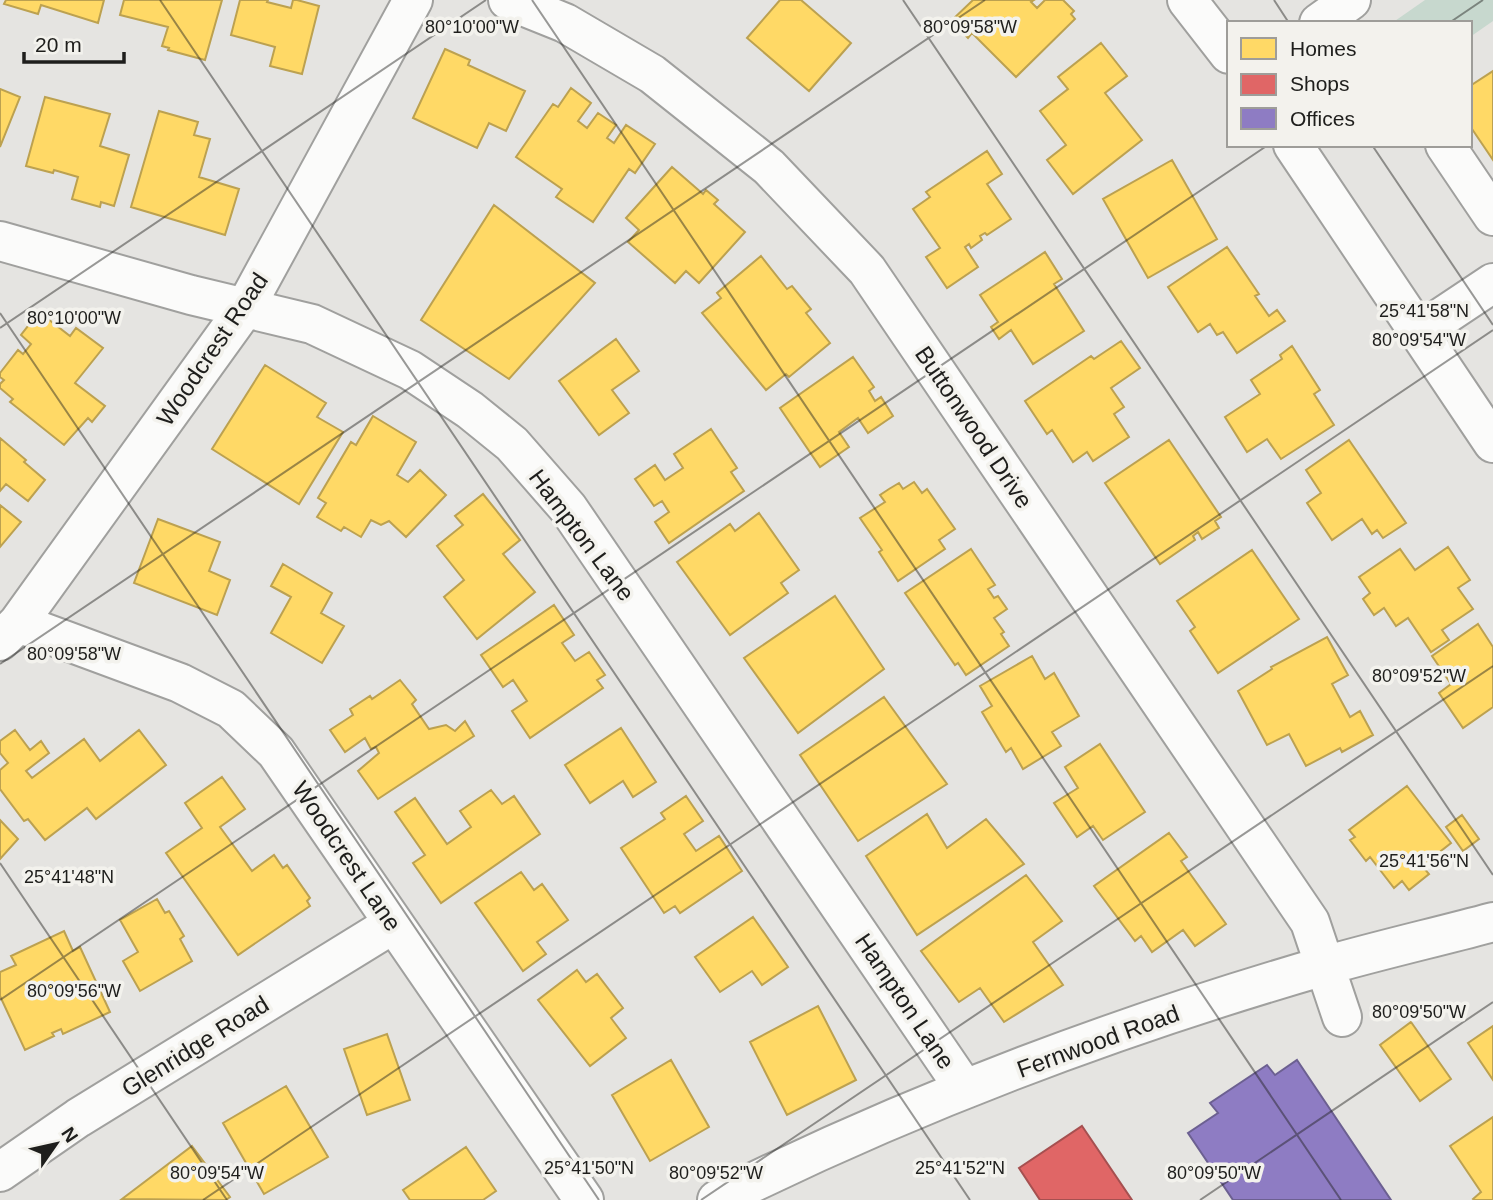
<svg xmlns="http://www.w3.org/2000/svg" width="1493" height="1200" font-family="Helvetica,sans-serif">
	<rect width="100%" height="100%" fill="#e5e4e1"/>
	<path fill="#c7d8ce" d="M1425 0H1493V21L1470 37V23H1392Z"/>
	<path fill="#ffd966" stroke="#bca150" stroke-width="2" d="M6 0H104L98 23 41 5 38 14 4 4Z
		M124 0H222L205 60 168 50 169 48 162 46 168 27 120 15Z
		M240 0H268L267 2 291 8 293 0H297L319 6 302 74 270 66 275 47 231 35Z
		M780 0H801L851 43 809 91 747 38Z
		M973 0H1034L1031 2 1037 8 1045 0H1063L1074 11 1071 14 1075 19 1016 77 972 33 968 38 951 21Z
		M1101 43 1127 76 1105 93 1142 140 1073 194 1047 160 1066 145 1040 111 1068 89 1058 77Z
		M445 49 470 60 468 65 525 91 506 131 489 123 477 148 413 118Z
		M1493 71V160L1470 126V86Z
		M571 88 591 103 578 121 587 128 598 113 616 125 607 138 614 143 626 125 655 144 635 173 629 169 593 222 556 197 562 189 516 157 553 104 558 107Z
		M0 89 20 97 0 147Z
		M45 97 110 114 100 146 129 155 114 206 101 202 100 207 72 199 78 177 54 170 53 173 26 166Z
		M159 111 198 122 194 135 210 139 199 177 239 189 225 235 131 207Z
		M987 151 1002 174 987 184 1011 219 987 235 985 233 980 236 982 240 971 248 969 244 965 247 978 267 947 288 926 257 940 248 913 209 930 197 926 192Z
		M1172 160 1217 239 1148 278 1103 199Z
		M672 167 703 194 706 190 718 200 714 204 745 232 699 283 686 271 675 283 628 242 639 230 626 218Z
		M494 205 595 283 509 379 421 320Z
		M1227 247 1259 294 1255 296 1269 316 1277 310 1285 321 1237 353 1223 332 1217 335 1210 324 1198 332 1168 287Z
		M1045 252 1062 279 1054 284 1084 331 1033 364 1011 330 999 339 991 327 998 322 980 295Z
		M761 256 787 289 792 286 811 309 806 313 830 343 789 377 786 374 766 390 702 313 721 298 717 293Z
		M39 312 70 336 76 328 103 348 75 383 105 406 92 422 88 418 64 445 10 402 13 399 0 388V384L4 380 0 377V373L18 350 23 354 31 344 21 335Z
		M616 339 639 371 612 390 629 413 599 435 559 381Z
		M1121 341 1140 368 1111 388 1124 407 1114 414 1129 437 1093 461 1087 452 1073 462 1052 430 1047 434 1025 401 1091 356 1094 359Z
		M1292 346 1320 390 1314 394 1334 425 1281 459 1267 439 1247 452 1225 417 1260 394 1251 380 1282 359 1280 355Z
		M853 357 874 387 869 391 875 401 881 397 893 416 868 433 858 418 839 432 849 447 820 467 780 408Z
		M265 365 326 403 317 417 343 432 299 504 212 449Z
		M373 416 416 442 397 475 408 482 420 470 446 495 406 537 389 521 381 525 371 520 361 537 344 527 341 531 317 517 326 503 318 498 351 442 356 445Z
		M711 429 737 468 731 472 744 491 669 543 655 522 669 512 662 501 654 506 635 479 655 465 665 480 683 468 674 454Z
		M0 438 26 460 24 462 45 480 28 501 6 484 0 491Z
		M1169 440 1221 517 1215 521 1219 528 1202 539 1198 532 1193 536 1195 540 1160 564 1105 483Z
		M1349 440 1406 523 1383 538 1377 530 1372 534 1362 519 1332 540 1307 503 1321 493 1306 470Z
		M914 482 922 493 927 489 955 529 939 540 945 549 898 581 879 552 882 550 860 518 885 502 880 495 889 489 899 483 903 489Z
		M483 494 520 540 503 554 535 592 477 639 444 597 464 580 437 546 463 525 455 516Z
		M0 505 21 522 0 547Z
		M759 513 799 570 781 583 788 593 730 635 677 562 730 524 735 531Z
		M158 519 220 542 209 571 230 580 217 615 134 583Z
		M1448 547 1470 580 1458 588 1473 609 1442 630 1449 640 1431 652 1408 618 1396 626 1384 608 1374 615 1363 599 1370 593 1359 577 1400 549 1415 570Z
		M971 549 995 585 988 589 994 598 998 596 1007 609 994 618 1004 632 1001 634 1009 646 966 675 958 663 955 665 905 593Z
		M1252 550 1299 619 1218 673 1190 631 1195 627 1177 601Z
		M283 564 332 593 321 613 344 626 322 663 271 633 291 597 271 586Z
		M835 596 884 669 798 733 744 658Z
		M554 605 574 635 562 643 575 661 589 652 605 675 597 680 603 688 530 738 512 711 527 701 513 680 503 687 481 655Z
		M1478 624 1493 647V707L1463 728 1439 693 1451 684 1432 656Z
		M1327 637 1348 675 1332 684 1350 717 1360 711 1373 735 1342 752 1340 748 1306 766 1289 734 1267 745 1238 691 1272 669 1271 667Z
		M1032 656 1045 679 1054 673 1079 716 1052 732 1061 746 1023 769 1011 748 1006 752 982 712 992 706 980 686Z
		M400 680 416 700 412 704 429 729 446 725 455 731 465 721 474 736 378 799 358 771 379 753 376 747 371 749 365 738 345 752 330 730 353 715 350 709 370 696 372 699Z
		M884 697 947 784 858 841 800 755Z
		M621 728 656 782 633 797 623 781 590 803 565 765Z
		M15 730 30 750 41 741 49 753 26 771 32 778 84 739 100 761 139 730 166 765 96 819 87 808 45 840 28 819 24 821 0 789V770L8 763 0 753V741Z
		M1100 744 1145 812 1103 840 1093 826 1077 837 1054 803 1078 788 1065 767Z
		M222 777 245 809 220 827 252 871 274 855 283 868 287 865 310 898 307 901 310 906 238 955 166 853 202 828 185 803Z
		M1407 786 1451 843 1422 866 1429 874 1409 890 1402 881 1394 888 1370 857 1366 861 1350 840 1355 837 1349 830Z
		M491 790 502 804 514 796 540 834 441 903 413 863 425 855 395 812 415 798 447 844 471 827 460 811Z
		M686 796 703 821 684 834 696 851 719 836 742 871 680 913 675 906 664 913 621 848 665 819 661 813Z
		M927 814 947 848 986 819 1024 864 917 935 866 856Z
		M1462 815 1479 839 1463 851 1446 827Z
		M0 820 18 839 0 859Z
		M1169 833 1187 857 1181 861 1226 924 1195 946 1183 930 1152 952 1141 936 1135 941 1094 886Z
		M521 872 534 890 542 884 568 920 537 942 546 954 523 971 475 903Z
		M1026 875 1062 921 1033 942 1063 985 1004 1022 980 988 959 1002 921 951Z
		M157 899 165 913 169 911 184 936 180 939 192 961 140 991 123 961 138 952 120 920Z
		M753 917 788 967 762 985 752 971 720 992 695 957Z
		M64 931 73 951 80 947 110 1012 63 1034 61 1029 52 1033 54 1036 25 1050 0 996V972L16 965 11 956Z
		M577 970 586 982 597 974 623 1008 611 1018 626 1038 590 1066 538 1000Z
		M818 1006 856 1080 787 1115 750 1042Z
		M1411 1022 1451 1079 1420 1101 1380 1045Z
		M1493 1026V1080L1468 1043Z
		M387 1034 410 1100 367 1115 344 1049Z
		M671 1060 709 1127 650 1161 612 1095Z
		M286 1086 328 1157 264 1194 223 1123Z
		M1493 1117V1200H1474L1473 1199 1481 1192 1450 1146Z
		M192 1146 230 1197 226 1200 122 1199Z
		M466 1147 496 1191 483 1200H410L403 1190Z"/>
	<path fill="#e06666" stroke="#a65050" stroke-width="2" d="M1082 1126 1132 1200H1040L1019 1168Z"/>
	<path fill="#8e7cc3" stroke="#6c6091" stroke-width="2" d="M1297 1060 1391 1200H1233L1188 1133 1218 1113 1210 1103 1267 1065 1275 1075Z"/>
	<g fill="none" stroke-linecap="round" stroke-linejoin="round">
		<defs>
			<path id="minor" d="M508 0 565 23 652 74 769 167 867 270 1310 922 1342 1017
				M1187 0 1229 54
				M1319 23 1351 0
				M1293 145 1493 443
				M1445 145 1493 216
				M0 241 191 295 312 324 410 370 470 410 512 444 568 508 964 1088
				M1418 333 1493 283
				M18 623 180 683 231 709 276 752 584 1200
				M0 641 18 623 245 308 413 0
				M0 1172 78 1118 393 924
				M717 1200C910 1104 1117 1026 1324 966 1380 950 1437 937 1493 922"/>
		</defs>
		<use href="#minor" stroke="#a0a09e" stroke-width="42"/>
		<use href="#minor" stroke="#fbfbfa" stroke-width="38"/>
	</g>
	<path fill="none" stroke="#1e1e1c" stroke-width="2" stroke-opacity="0.45" d="M160 0 970 1200M532 0 1341 1200M903 0 1493 875M1274 0 1289 23M1449 23 1483 0M1372 145 1493 325M0 313 599 1200M0 328 486 0M0 664 985 0M0 863 227 1200M0 1000 1268 145M203 1200 1493 330M701 1200 1493 666M1200 1200 1493 1002"/>
	<g text-anchor="middle" dominant-baseline="central" stroke-width="7" stroke-linejoin="round" paint-order="stroke">
		<g font-size="24" fill="#1e1e1c" stroke="#f3f2ed">
			<text transform="translate(212 349) rotate(-56)">Woodcrest Road</text>
			<text transform="translate(974 427) rotate(56)">Buttonwood Drive</text>
			<text transform="translate(582 535) rotate(53)">Hampton Lane</text>
			<text transform="translate(347 856) rotate(56)">Woodcrest Lane</text>
			<text transform="translate(905 1001) rotate(56)">Hampton Lane</text>
			<text transform="translate(1098 1041) rotate(-20)">Fernwood Road</text>
			<text transform="translate(195 1046) rotate(-32)">Glenridge Road</text>
		</g>
	</g>
	<g font-size="18" text-anchor="middle" fill="#1e1e1c" stroke="#f3f2ed" stroke-width="7" stroke-linejoin="round" paint-order="stroke">
		<text x="970" y="33">80°09'58"W</text>
		<text x="472" y="33">80°10'00"W</text>
		<text x="1424" y="317">25°41'58"N</text>
		<text x="74" y="324">80°10'00"W</text>
		<text x="1419" y="346">80°09'54"W</text>
		<text x="74" y="660">80°09'58"W</text>
		<text x="1419" y="682">80°09'52"W</text>
		<text x="1424" y="867">25°41'56"N</text>
		<text x="69" y="883">25°41'48"N</text>
		<text x="74" y="997">80°09'56"W</text>
		<text x="1419" y="1018">80°09'50"W</text>
		<text x="589" y="1174">25°41'50"N</text>
		<text x="960" y="1174">25°41'52"N</text>
		<text x="217" y="1179">80°09'54"W</text>
		<text x="716" y="1179">80°09'52"W</text>
		<text x="1214" y="1179">80°09'50"W</text>
	</g>
	<rect x="1227" y="21" width="245" height="126" fill="#f3f2ed" stroke="#9e9d99" stroke-width="2"/>
	<rect x="1241" y="38" width="35" height="21" fill="#ffd966" stroke="#9e9d99" stroke-width="2"/>
	<text x="1290" y="56" font-size="21" fill="#1e1e1c">Homes</text>
	<rect x="1241" y="74" width="35" height="21" fill="#e06666" stroke="#9e9d99" stroke-width="2"/>
	<text x="1290" y="91" font-size="21" fill="#1e1e1c">Shops</text>
	<rect x="1241" y="108" width="35" height="21" fill="#8e7cc3" stroke="#9e9d99" stroke-width="2"/>
	<text x="1290" y="126" font-size="21" fill="#1e1e1c">Offices</text>
	<g transform="translate(56 1144) rotate(56)" stroke="#f3f2ed" stroke-width="5" paint-order="stroke">
	<path d="M0-5L12 26L0 18L-12 26Z" fill="#1e1e1c"/>
	<text y="-10" font-size="19" font-weight="bold" text-anchor="middle" fill="#1e1e1c">N</text>
	</g>
	<path d="M24 52v10h100v-10" fill="none" stroke="#1e1e1c" stroke-width="3.5"/>
	<text x="35" y="52" font-size="21" fill="#1e1e1c" stroke="#f3f2ed" stroke-width="5" paint-order="stroke">20 m</text>
</svg>
